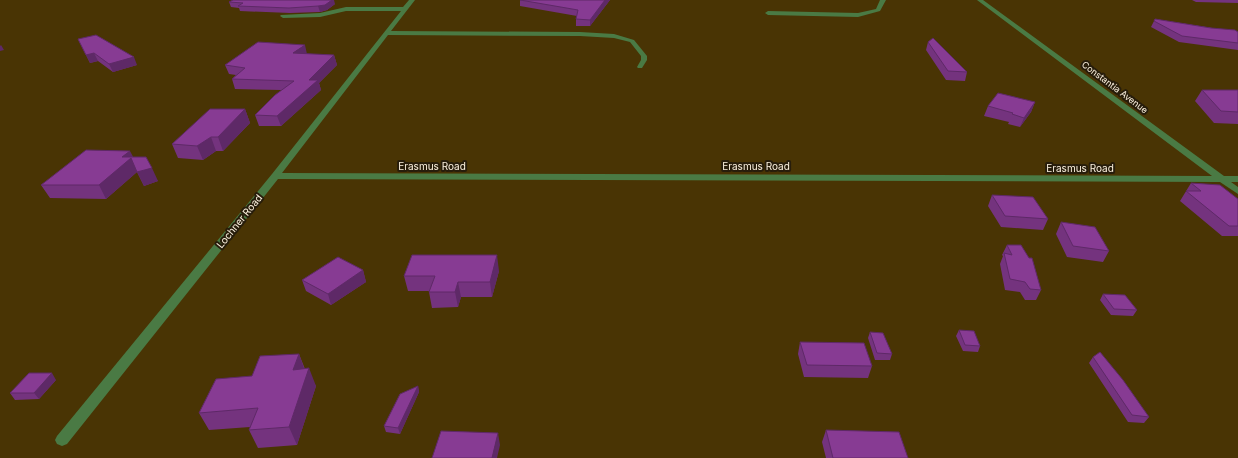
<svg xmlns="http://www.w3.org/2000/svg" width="1238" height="458" font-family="Inter,sans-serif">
	<rect width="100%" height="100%" fill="#493404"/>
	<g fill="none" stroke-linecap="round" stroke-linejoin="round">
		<path fill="#4a7a44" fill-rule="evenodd" d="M409 0H415L391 31 580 32 614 34 634 40 647 56V60L642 68H638L637 67 641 60V56L630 42 614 38 580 36 388 35 282 173 1212 176 977 0H983L1224 176H1238V182H1231L1238 187V194L1220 182 278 179 67 444 62 446 57 444 55 440 57 436 272 174 401 11H346L320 17 283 18 280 16 281 15 320 13 346 7H403Z
			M880 0H886L880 11 858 17 768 15 765 13 768 11 858 13 876 9Z"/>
	</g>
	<path fill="#74337e" d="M520 0H610L590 26H576V19L577 16 520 6Z
		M1192 0H1238V3L1196 2Z
		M229 2 335 4 327 10 320 12 290 13 240 11 239 8 231 7Z
		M1155 19 1238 32V50L1179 42 1151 27Z
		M78 39 137 65 113 72 98 61 90 63Z
		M928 42 967 72 965 81 946 80 926 50Z
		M307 54 334 55 337 65 319 83 321 90 281 126H259L255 115 282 90 235 89 232 79 236 75 229 74 225 65Z
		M1202 90H1238V124L1214 123 1195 101Z
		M1035 102 1031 112 1020 127 1008 124 1009 122 984 116 988 106Z
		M245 109 250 123 223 151H216L203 160 178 158 172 144Z
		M133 157 158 181 144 186 137 172 106 199 50 198 41 185Z
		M1191 183 1238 199V236H1222L1180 201Z
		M992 195 1048 219 1043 230 1001 227 988 206Z
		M1061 222 1109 251 1103 262 1067 257 1056 234Z
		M1007 245 1041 290 1036 300H1025L1020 292 1005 290 1000 264 1003 256 1002 255Z
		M363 270 366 282 331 305 306 291 302 280Z
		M499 271 492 297H461L458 307 432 308 429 292V291H408L404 276Z
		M1103 294 1137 310 1133 316 1111 315 1100 300Z
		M959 330 980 346 978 352 963 351 956 336Z
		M870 332 892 354 890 360H875L868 338Z
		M800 342 872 366 868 378 804 377 798 354Z
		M299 354 305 369 316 386 297 445 258 448 249 430 250 427 209 430 199 413 252 376Z
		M1093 357 1149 417 1144 423 1128 422 1089 363Z
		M56 380 39 399 15 400 10 393Z
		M418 386 419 392 400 434 386 432 384 426Z
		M826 430 908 458H826L822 442Z"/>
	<path fill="#5e2967" d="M332 0H334L335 4 327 10 320 12 318 6Z
		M605 0H610L590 26V20Z
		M1 45 4 50 0 51V46Z
		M305 45 307 54 293 53Z
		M94 53 98 61 90 63 86 55Z
		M334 55 337 65 319 83 321 90 281 126 277 116 309 80Z
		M134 57 137 65 113 72 109 64Z
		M1035 102 1031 112 1020 127 1024 118Z
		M245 109 250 123 223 151 218 137Z
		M211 137 216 151 203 160 197 146Z
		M130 151 137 164V172L106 199 99 185 122 157Z
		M152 168 158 181 144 186 137 172Z
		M497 255 499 271 492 297 490 282Z
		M363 270 366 282 331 305 328 294Z
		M458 282 461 297 458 307 455 292Z
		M299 354 305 371 293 370Z
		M309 368 316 386 297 445 289 427Z
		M52 373 56 380 39 399 34 393Z
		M418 386 419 392 400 434 398 428Z
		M498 433 500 445 497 458H492Z"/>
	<path fill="#873b93" stroke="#5e2967" d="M233 0H332L325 5 318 6 289 8 238 6 243 3 229 2Z
		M520 0H605L590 20 576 19 578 10Z
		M1155 19 1211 28 1235 30 1238 32V43L1182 36 1154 21Z
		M96 35 134 57 109 64 94 53 86 55 78 39Z
		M933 38 967 72 948 71 928 42Z
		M258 42 305 45 293 53 334 55 309 80H318L277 116 255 115 275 95 294 81 232 79 245 68 225 65Z
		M1202 90H1238V112L1221 111Z
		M998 93 1035 102 1024 118 1012 114 1013 113 988 106Z
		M210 109H245L218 137H211L197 146 172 144Z
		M86 150 130 151 122 157H146L152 168 137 172 131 158 99 185H41Z
		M1191 183 1220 185 1238 199V226H1229L1186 191H1201Z
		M992 195 1033 197 1048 219 1005 216Z
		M1061 222 1095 227 1109 251 1073 246Z
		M1007 245H1021L1029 258H1032L1041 290 1030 289 1025 282 1010 279 1004 253 1012 255Z
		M412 255H497L490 282H458L455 292H429L435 276H404Z
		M338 257 363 270 328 294 302 280Z
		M1103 294 1125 295 1137 310 1114 309Z
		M959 330 974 331 980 346 965 345Z
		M870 332 883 333 892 354 877 353Z
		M800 342 864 343 872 366 807 365Z
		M1100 352 1123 380 1149 417 1132 415 1093 357Z
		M299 354 293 370 309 368 289 427 249 430 258 408 199 413 216 379 252 376 260 356Z
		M29 373H52L34 393H10Z
		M418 386 398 428 384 426 400 394Z
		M826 430 899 432 908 458H833Z
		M441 431 498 433 492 458H432Z"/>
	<g text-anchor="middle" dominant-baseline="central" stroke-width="4" stroke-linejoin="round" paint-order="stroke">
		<g font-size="9" fill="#fdf2e0" stroke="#271d0b">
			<text transform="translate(1115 87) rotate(37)">Constantia Avenue</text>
		</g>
		<g font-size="10" fill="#fdf2e0" stroke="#271d0b">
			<text x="432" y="166">Erasmus Road</text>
			<text x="756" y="166">Erasmus Road</text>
			<text x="1080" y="168">Erasmus Road</text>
			<text transform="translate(239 221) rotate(-51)">Lochner Road</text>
		</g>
	</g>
</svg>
